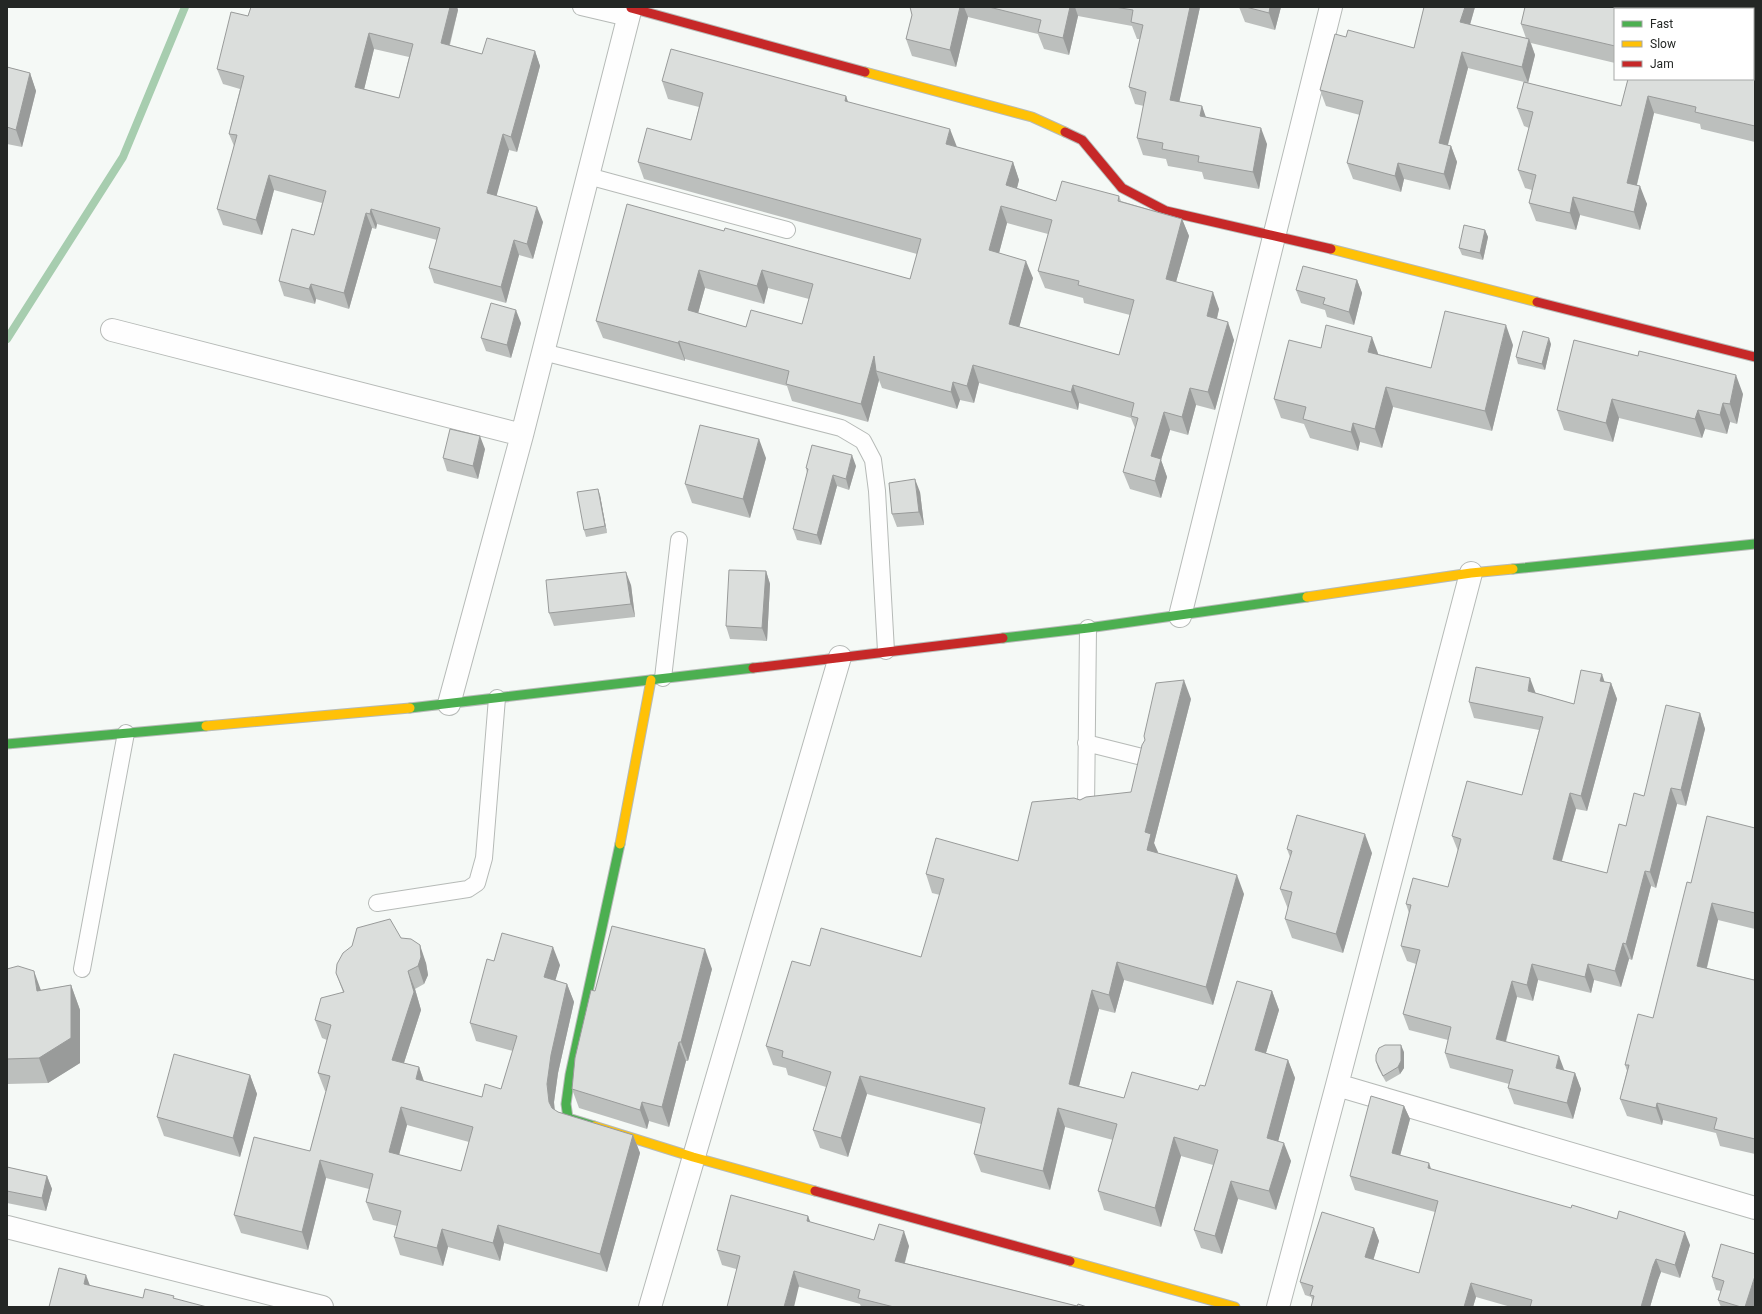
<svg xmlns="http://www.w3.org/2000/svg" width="1762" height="1314" font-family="Roboto,sans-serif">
	<rect width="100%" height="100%" fill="#f5f9f6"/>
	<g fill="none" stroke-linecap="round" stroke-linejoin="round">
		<path stroke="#a7cdaf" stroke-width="8" d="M7 339 123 157 185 7"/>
		<defs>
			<path id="lane" d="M581 7 628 18
				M588 176 787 230
				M543 352 841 428 863 441 873 460 877 491 886 651
				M663 678 679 540
				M1086 743 1142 757
				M1086 809 1088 628
				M377 903 468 889 477 883 484 858 497 698
				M82 969 126 733"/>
			<path id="street" d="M112 330 522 435
				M1180 616 1331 7
				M449 704 522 435 631 7
				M1337 1085 1755 1208
				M7 1227 322 1307
				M650 1307 840 657
				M1278 1307 1337 1085 1471 573"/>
			<path id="fast" d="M1513 569 1755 544
				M1003 638 1088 628 1307 597
				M410 708 753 668
				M7 744 206 726
				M594 1126 568 1118 566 1104 570 1075 620 844"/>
			<path id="slow" d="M865 72 1032 117 1065 132
				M1331 249 1537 302
				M1307 597 1471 573 1513 569
				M206 726 410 708
				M620 844 651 680
				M594 1126 693 1157 815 1191
				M1070 1261 1235 1307"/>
			<path id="jam" d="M631 8 865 72
				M1065 132 1082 140 1122 188 1166 211 1331 249
				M1537 302 1755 357
				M753 668 1003 638
				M815 1191 1070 1261"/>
		</defs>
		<use href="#lane" stroke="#b6bab7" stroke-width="18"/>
		<use href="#street" stroke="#b6bab7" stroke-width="24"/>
		<use href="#fast" stroke="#b6bab7" stroke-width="11"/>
		<use href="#slow" stroke="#b6bab7" stroke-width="11"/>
		<use href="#jam" stroke="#b6bab7" stroke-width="11"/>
		<use href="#lane" stroke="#fefefe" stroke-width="16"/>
		<use href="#street" stroke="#fefefe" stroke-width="22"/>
		<use href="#fast" stroke="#4caf50" stroke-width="9"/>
		<use href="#slow" stroke="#ffc107" stroke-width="9"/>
		<use href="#jam" stroke="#c62828" stroke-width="9"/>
	</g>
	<path fill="#bcbfbd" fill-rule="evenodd" d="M251 7H457L458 10 450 45 482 54 535 51 540 66 517 152 509 150 496 196 543 222 533 259 519 255 506 303 434 283 429 268 437 240 377 224 376 229 372 228 349 309 316 299 315 304 284 296 279 281 314 235 322 203 274 190 262 235 223 225 217 209 234 146 229 134 240 89 223 84 217 69 248 16ZM374 49 409 57 399 98 364 89Z
		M910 7H1200L1179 102 1202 106 1205 117 1267 144 1259 189 1204 179 1202 172 1168 166 1166 159 1143 155 1137 138 1144 106 1135 104 1129 87 1140 39H1137L1132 26 1078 16 1069 55 1044 49 1038 34 968 17 956 67 912 56 906 39 912 15Z
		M1239 7H1281L1275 30 1245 22Z
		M1424 7H1475L1470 25 1526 38 1521 24 1525 7H1746L1745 9H1615V63L1531 43 1535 55 1528 83 1621 106 1628 79H1753L1755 15V142L1701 129 1700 124 1654 113 1637 185 1647 204 1640 230 1580 215 1576 230 1536 221 1529 203 1532 190 1525 188 1518 170 1529 128 1524 126 1517 108 1524 82 1468 68 1448 145 1451 146 1457 162 1450 190 1404 179 1401 192 1353 179 1347 163 1360 115 1326 106 1320 90 1346 37 1414 48Z
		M7 67 30 73 36 91 22 147 7 144Z
		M662 81 846 96 848 102 957 147 1013 162 1019 180 1017 188 1056 201 1119 196 1121 201 1182 219 1189 236 1176 282 1219 309 1217 319 1234 340 1215 410 1196 405 1188 435 1170 430 1161 460 1167 477 1161 498 1130 489 1123 472 1135 428 1131 418 1079 403 1078 410 979 383 974 403 960 400 957 409 882 388 879 380 868 422 792 401 787 386 685 359V361L603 338 596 321 724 231 910 279 917 254 644 179 638 162 691 140 699 107 668 99ZM1007 223 1048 234 1038 271 1045 288 1083 298 1084 303 1130 315 1119 355 1019 327 1033 278 999 253ZM705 288 764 304 768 288 809 299 802 324 746 327 698 313Z
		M1485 230 1488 237 1483 260 1462 255 1459 248Z
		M1357 280 1362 293 1354 325 1327 317 1325 310 1301 303 1296 290Z
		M521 323 511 358 486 351 481 338Z
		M1574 340 1743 394 1737 424 1730 422 1727 434 1705 429 1702 438 1619 418 1613 442 1564 430 1557 410Z
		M1551 344 1545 370 1518 364 1516 357Z
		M1513 345 1492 431 1393 407 1382 448 1360 442 1358 451 1310 438 1304 424 1281 418 1274 399 1321 348 1378 354 1431 368Z
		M485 449 478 479 447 471 443 458Z
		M766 458 750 518 692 503 685 484Z
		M856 466 849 490 837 486 821 545 797 540 793 529 807 473 806 468Z
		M920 492 924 525 897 527 892 514Z
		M600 495 607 533 586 537 584 530Z
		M766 571 770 584 767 641 730 639 726 626Z
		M631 585 635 617 554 626 549 613Z
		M1605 682 1611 683 1617 699 1587 811 1576 809 1562 861 1607 873 1626 826 1644 796 1700 713 1705 729 1686 806 1677 804 1656 888 1651 886 1632 960 1629 959 1621 987 1594 980 1591 993 1538 980 1533 1001 1517 997 1506 1042 1564 1070 1575 1073 1581 1089 1573 1119 1514 1104 1508 1088 1509 1084 1450 1068 1445 1053 1448 1040 1409 1030 1403 1014 1416 964 1407 961 1401 946 1409 913 1406 904 1448 887 1458 851 1452 836 1522 795 1539 730 1474 718 1469 702 1536 693 1574 704Z
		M1191 699 1154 843 1157 853 1244 894 1213 1005 1124 980 1115 1013 1099 1009 1079 1086 1124 1098 1198 1090 1205 1086 1272 991 1279 1010 1266 1053 1288 1060 1295 1078 1278 1141 1291 1161 1276 1210 1238 1199 1222 1254 1201 1248 1194 1230 1213 1165 1181 1156 1161 1227 1104 1210 1098 1191 1113 1140 1065 1127 1050 1190 981 1172 974 1154 981 1124 867 1094 848 1157 820 1148 813 1130 826 1087 788 1075 786 1068 773 1065 766 1046 810 966 921 957 940 895 932 893 926 874 1018 861 1080 800 1131 792Z
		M1755 828V929L1718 920 1707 968 1754 980 1755 978V1154L1720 1146 1716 1133 1663 1120 1662 1125 1627 1116 1620 1099 1627 1071 1625 1065 1653 1018 1691 883Z
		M1287 849 1372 853 1343 953 1292 938 1285 919 1288 909 1280 889 1290 857Z
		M401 938 426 963 428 975 424 984 415 989 421 1010 404 1063 419 1067 424 1081 482 1097 501 1089 513 1051 476 1041 470 1023 494 961 560 965 555 980 567 984 574 1002 558 1073 554 1102V1110L558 1112 633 1135 640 1153 607 1272 504 1243 500 1261 448 1247 443 1266 400 1255 394 1237 397 1226 373 1220 366 1202 369 1189 326 1178 308 1250 241 1233 234 1215 310 1151 326 1091H325L318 1073 327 1040 322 1038 315 1020 343 992 336 973ZM407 1125 469 1142 461 1171 399 1155Z
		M7 969 41 990 71 985 80 1010V1063L48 1083 7 1084Z
		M712 969 688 1061H686L669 1127 649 1121 647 1129 579 1108 572 1089 595 991Z
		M1404 1052V1068L1400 1074 1386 1082 1378 1068 1376 1061Z
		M250 1075 257 1094 240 1157 164 1136 157 1117Z
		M1404 1106 1410 1119 1400 1155 1431 1169 1690 1245 1680 1278 1661 1272 1658 1280 1650 1307H1511L1476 1297 1473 1307H1311L1313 1302 1311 1297 1305 1295 1300 1282 1374 1228 1379 1241 1373 1260 1419 1273 1435 1212 1355 1190 1350 1176Z
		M7 1167 47 1176 52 1189 46 1211 7 1203Z
		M808 1216 810 1222 874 1240 909 1246 905 1263 1077 1306 1087 1307H861L860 1304 722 1265 717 1250Z
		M1755 1254V1303L1754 1307H1721L1718 1300 1721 1291 1716 1290 1712 1277Z"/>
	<path fill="#999b9a" d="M450 7H457L458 10 446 58 441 43Z
		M960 7H964L968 17 956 67 950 50Z
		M1070 7H1075L1078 16 1069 55 1063 38Z
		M1190 7H1200L1176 117 1170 100Z
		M1270 7H1281L1275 30 1269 13Z
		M1465 7H1475L1466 38 1460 22Z
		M1735 7H1746L1745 9H1735Z
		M369 33 374 49 361 102 355 87Z
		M1529 39 1535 55 1528 83 1522 67Z
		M535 51 540 66 517 152 511 137Z
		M1462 52 1468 68 1444 159 1439 143Z
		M30 73 36 91 22 147 16 130Z
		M846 96 852 114 845 101Z
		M1648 96 1654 113 1633 200 1627 183Z
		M1202 106 1208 123 1200 116Z
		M1261 128 1267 144 1259 189 1253 172Z
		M950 129 957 147 946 144Z
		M503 134 509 150 493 209 487 193Z
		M1451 146 1457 162 1450 190 1444 174Z
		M1013 162 1019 180 1013 203 1006 185Z
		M1398 163 1404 179 1401 192 1395 176Z
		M269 175 274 190 262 235 256 220Z
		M1640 186 1647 204 1640 230 1634 212Z
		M1573 197 1580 215 1576 230 1570 213Z
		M1001 206 1007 223 995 268 989 250Z
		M537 207 543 222 533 259 527 244Z
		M371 209 377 224 376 229 370 214Z
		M366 213 372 228 349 309 344 293Z
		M1182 219 1189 236 1172 296 1166 279Z
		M1485 230 1488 237 1483 260 1480 253Z
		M514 240 519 255 506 303 501 287Z
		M1026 261 1033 278 1015 342 1009 324Z
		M699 270 705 288 694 328 688 310Z
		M762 270 768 288 764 304 757 286Z
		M1357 280 1362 293 1354 325 1349 312Z
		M311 284 316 299 315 304 309 289Z
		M1213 292 1219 309 1213 334 1207 316Z
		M516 310 521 323 511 358 507 345Z
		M1228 322 1234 340 1215 410 1208 392Z
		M1506 325 1513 345 1492 431 1485 411Z
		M1372 337 1379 356 1368 352Z
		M1549 338 1551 344 1545 370 1542 364Z
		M679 341 685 359V361L678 343Z
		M874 356 876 371 879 380 868 422 861 404Z
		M973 365 979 383 974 403 967 386Z
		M1736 375 1743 394 1737 424 1730 404Z
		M953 382 960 400 957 409 951 392Z
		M1073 385 1079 403 1078 410 1071 392Z
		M1386 387 1393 407 1382 448 1375 429Z
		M1190 388 1196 405 1188 435 1182 417Z
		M1612 399 1619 418 1613 442 1606 423Z
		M1723 403 1730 422 1727 434 1720 415Z
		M1698 410 1705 429 1702 438 1695 419Z
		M1164 412 1170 430 1161 460 1167 477 1161 498 1155 481 1151 456Z
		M1353 423 1360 442 1358 451 1351 432Z
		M480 436 485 449 478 479 473 466Z
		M759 439 766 458 750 518 743 499Z
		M852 455 856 466 849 490 846 479Z
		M833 475 837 486 821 545 817 535Z
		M915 479 920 492 924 525 919 512Z
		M598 489 600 495 607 533 605 526Z
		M766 571 770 584 767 641 762 628Z
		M626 572 631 585 635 617 631 604Z
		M1602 674 1607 689 1600 681Z
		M1530 678 1536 694 1528 691Z
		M1184 680 1191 699 1154 843 1158 852 1153 869 1147 850 1145 832Z
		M1611 683 1617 699 1587 811 1581 796Z
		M1700 713 1705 729 1686 806 1681 790Z
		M1671 788 1677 804 1656 888 1650 872Z
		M1570 793 1576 809 1558 874 1553 859Z
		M1365 834 1372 853 1343 953 1336 934Z
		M1645 871 1651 886 1632 960 1626 944Z
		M1237 875 1244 894 1213 1005 1206 987Z
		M1712 903 1718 920 1703 983 1697 966Z
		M1623 943 1629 959 1621 987 1615 971Z
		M420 945 426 963 428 975 424 984 418 966Z
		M553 947 560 965 551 995 544 977Z
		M705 949 712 969 688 1061 681 1042Z
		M1117 962 1124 980 1115 1013 1109 995Z
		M1532 964 1538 980 1533 1001 1527 985Z
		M1588 964 1594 980 1591 993 1585 977Z
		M34 971 43 996 37 991Z
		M408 971 415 989 421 1010 399 1078 392 1060Z
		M1512 981 1517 997 1502 1055 1496 1039Z
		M567 984 574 1002 558 1073 554 1102 556 1120 549 1102 547 1084 551 1055Z
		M71 985 80 1010V1063L48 1083 39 1058Z
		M1092 990 1099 1009 1075 1102 1069 1084Z
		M1272 991 1279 1010 1261 1069 1255 1050Z
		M679 1042 686 1061 669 1127 662 1107Z
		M1401 1045 1404 1052V1068L1400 1074 1398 1067Z
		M1559 1056 1565 1072 1556 1068Z
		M1288 1060 1295 1078 1274 1157 1267 1138Z
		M419 1067 425 1085 416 1079Z
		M1575 1073 1581 1089 1573 1119 1567 1103Z
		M250 1075 257 1094 240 1157 233 1138Z
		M860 1076 867 1094 848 1157 841 1138Z
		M642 1102 649 1121 647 1129 640 1110Z
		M1657 1103 1663 1120 1662 1125 1656 1108Z
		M1404 1106 1410 1119 1397 1167 1392 1153Z
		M401 1107 407 1125 395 1170 389 1152Z
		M1058 1108 1065 1127 1050 1190 1043 1171Z
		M633 1135 640 1153 607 1272 600 1254Z
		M1174 1137 1181 1156 1161 1227 1155 1208Z
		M1284 1143 1291 1161 1276 1210 1269 1191Z
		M320 1160 326 1178 308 1250 302 1232Z
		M1429 1163 1434 1177 1428 1168Z
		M47 1176 52 1189 46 1211 42 1198Z
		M1231 1181 1238 1199 1222 1254 1215 1236Z
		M808 1216 814 1232 807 1221Z
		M498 1225 504 1243 500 1261 493 1243Z
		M1374 1228 1379 1241 1370 1271 1365 1257Z
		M442 1229 448 1247 443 1266 437 1248Z
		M904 1231 909 1246 901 1276 895 1261Z
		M1685 1232 1690 1245 1680 1278 1675 1265Z
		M1656 1259 1661 1272 1658 1280 1650 1307H1641L1653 1266Z
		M794 1271 799 1286 794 1307H784Z
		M86 1275 92 1291 84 1284Z
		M1755 1276V1303L1754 1307H1745Z
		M1471 1283 1476 1297 1473 1307H1464Z"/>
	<path fill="#dbdedc" stroke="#999b9a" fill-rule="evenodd" d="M251 7H450L441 43 482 54 487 38 535 51 511 137 503 134 487 193 537 207 527 244 514 240 501 287 429 268 440 228 371 209 370 214 366 213 344 293 311 284 309 289 279 281 292 229 314 235 326 191 269 175 256 220 217 209 237 135 229 134 244 76 217 69 231 12 248 16ZM369 33 413 44 399 98 355 87Z
		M910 7H960L950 50 906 39 912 15Z
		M989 7H1070L1063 38 1038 32 1041 20Z
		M1115 7H1190L1170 100 1202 106 1200 116 1261 128 1253 172 1198 162 1199 156 1162 149 1163 143 1137 138 1146 92 1129 87 1143 25 1131 22 1133 10Z
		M1246 7H1270L1269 13Z
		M1424 7H1465L1460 22 1529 39 1522 67 1462 52 1439 143 1451 146 1444 174 1398 163 1395 176 1347 163 1363 101 1320 90 1335 34 1346 37 1348 30 1414 48Z
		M1525 7H1735V9H1615V46L1521 24Z
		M1753 15H1755V126L1695 112 1696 107 1648 96 1627 183 1640 186 1634 212 1573 197 1570 213 1529 203 1536 175 1518 170 1533 112 1517 108 1524 82 1621 106 1628 79H1753Z
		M671 49 846 96 845 101 950 129 946 144 1013 162 1006 185 1056 201 1062 181 1119 196 1118 201 1182 219 1166 279 1213 292 1207 316 1228 322 1208 392 1190 388 1182 417 1164 412 1151 456 1161 459 1155 481 1123 472 1138 418 1131 416 1134 403 1073 385 1071 392 973 365 967 386 953 382 951 392 876 371 874 356 861 404 786 384 789 371 679 341 678 343 596 321 627 204 724 231 725 228 910 279 921 239 638 162 647 128 691 140 703 93 662 81ZM1001 206 1052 220 1038 271 1079 281 1078 285 1134 300 1119 355 1009 324 1026 261 989 250ZM699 270 757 286 762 270 813 284 802 324 751 310 746 327 688 310Z
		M7 67 30 73 16 130 7 127Z
		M1464 225 1485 230 1480 253 1459 248Z
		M1303 266 1357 280 1349 312 1323 304 1325 298 1296 290Z
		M491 303 516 310 507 345 481 338Z
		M1445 311 1506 325 1485 411 1386 387 1375 429 1353 423 1351 432 1303 419 1306 407 1274 399 1289 340 1321 348 1326 325 1372 337 1368 352 1431 368Z
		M1523 331 1549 338 1542 364 1516 357Z
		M1574 340 1638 356 1639 351 1736 375 1730 404 1723 403 1720 415 1698 410 1695 419 1612 399 1606 423 1557 410Z
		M700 425 759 439 743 499 685 484Z
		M450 429 480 436 473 466 443 458Z
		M812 445 852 455 846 479 833 475 817 535 793 529 808 469 806 468Z
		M915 479 919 512 892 514 889 483Z
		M598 489 605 526 584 530 577 492Z
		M729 570 766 571 762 628 726 626Z
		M626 572 631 604 549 613 546 580Z
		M1476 667 1530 678 1528 691 1574 704 1581 670 1602 674 1600 681 1611 683 1581 796 1570 793 1553 859 1607 873 1619 824 1626 826 1634 793 1644 796 1666 705 1700 713 1681 790 1671 788 1650 872 1645 871 1626 944 1623 943 1615 971 1588 964 1585 977 1532 964 1527 985 1512 981 1496 1039 1559 1056 1556 1068 1575 1073 1567 1103 1508 1088 1513 1070 1445 1053 1451 1027 1403 1014 1420 950 1401 946 1411 905 1406 904 1413 878 1448 887 1461 839 1452 836 1467 781 1522 795 1543 717 1469 702Z
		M1184 680 1145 832 1151 834 1147 850 1237 875 1206 987 1117 962 1109 995 1092 990 1069 1084 1124 1098 1132 1072 1198 1090 1200 1085 1205 1086 1237 981 1272 991 1255 1050 1288 1060 1267 1138 1284 1143 1269 1191 1231 1181 1215 1236 1194 1230 1218 1150 1174 1137 1155 1208 1098 1191 1117 1124 1058 1108 1043 1171 974 1154 985 1108 860 1076 841 1138 813 1130 831 1072 782 1057 783 1051 766 1046 792 961 810 966 821 928 921 957 944 879 926 874 936 838 1018 861 1032 802 1074 798 1080 800 1086 797 1131 792 1142 745 1145 740 1144 736 1156 683Z
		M1297 815 1365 834 1336 934 1285 919 1292 892 1280 889 1292 851 1287 849Z
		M1707 816 1755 828V913L1712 903 1697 966 1754 980 1755 978V1139L1714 1129 1717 1118 1657 1103 1656 1108 1620 1099 1629 1065H1625L1638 1014 1653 1018 1687 882 1691 883Z
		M390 919 401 938 411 939 420 945 421 957 418 966 408 971 414 992 392 1060 419 1067 416 1079 482 1097 485 1084 501 1089 517 1036 470 1023 487 959 494 961 502 933 553 947 544 977 567 984 551 1055 547 1084 549 1102 552 1108 558 1112 633 1135 600 1254 498 1225 493 1243 442 1229 437 1248 394 1237 401 1211 366 1202 373 1174 320 1160 302 1232 234 1215 254 1137 310 1151 330 1076 318 1073 331 1025 315 1020 321 998 344 992 336 973 337 964 343 953 352 946 357 928ZM401 1107 473 1127 461 1171 389 1152Z
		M612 926 705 949 681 1042H679L662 1107 642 1102 640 1110 572 1089 575 1058 591 990 595 991Z
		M18 966 34 971 37 991 71 985V1038L39 1058 7 1059V969Z
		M1385 1045H1401V1061L1398 1067 1383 1076 1376 1061V1055L1379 1048Z
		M174 1054 250 1075 233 1138 157 1117Z
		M1371 1096 1404 1106 1392 1153 1429 1163 1428 1168 1571 1208 1572 1205 1617 1219 1619 1211 1685 1232 1675 1265 1656 1259 1653 1266 1641 1307H1530L1532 1300 1471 1283 1464 1307H1311L1314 1296 1310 1295 1313 1286 1300 1282 1322 1212 1374 1228 1365 1257 1419 1273 1438 1201 1350 1176Z
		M7 1167 47 1176 42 1198 7 1191Z
		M731 1195 808 1216 807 1221 874 1240 879 1224 904 1231 895 1261 1077 1306 1078 1304 1087 1307H894L858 1298 860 1290 794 1271 784 1307H727L740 1256 717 1250Z
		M1721 1244 1755 1254V1276L1745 1307H1741L1718 1300 1724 1281 1712 1277Z
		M59 1268 86 1275 84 1284 143 1298 145 1289 174 1296 173 1298 207 1307H49Z"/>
	<rect width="1762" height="1314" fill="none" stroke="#242725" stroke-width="16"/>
	<rect x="1614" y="8" width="140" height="72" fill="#ffffff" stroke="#a7a9a8"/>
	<rect x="1622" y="21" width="20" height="6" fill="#4caf50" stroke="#a7a9a8"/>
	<text x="1650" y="28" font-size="12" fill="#242725">Fast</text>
	<rect x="1622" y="41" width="20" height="6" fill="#ffc107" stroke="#a7a9a8"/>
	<text x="1650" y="48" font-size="12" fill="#242725">Slow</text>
	<rect x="1622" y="61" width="20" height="6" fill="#c62828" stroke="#a7a9a8"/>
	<text x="1650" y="68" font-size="12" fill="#242725">Jam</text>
</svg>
